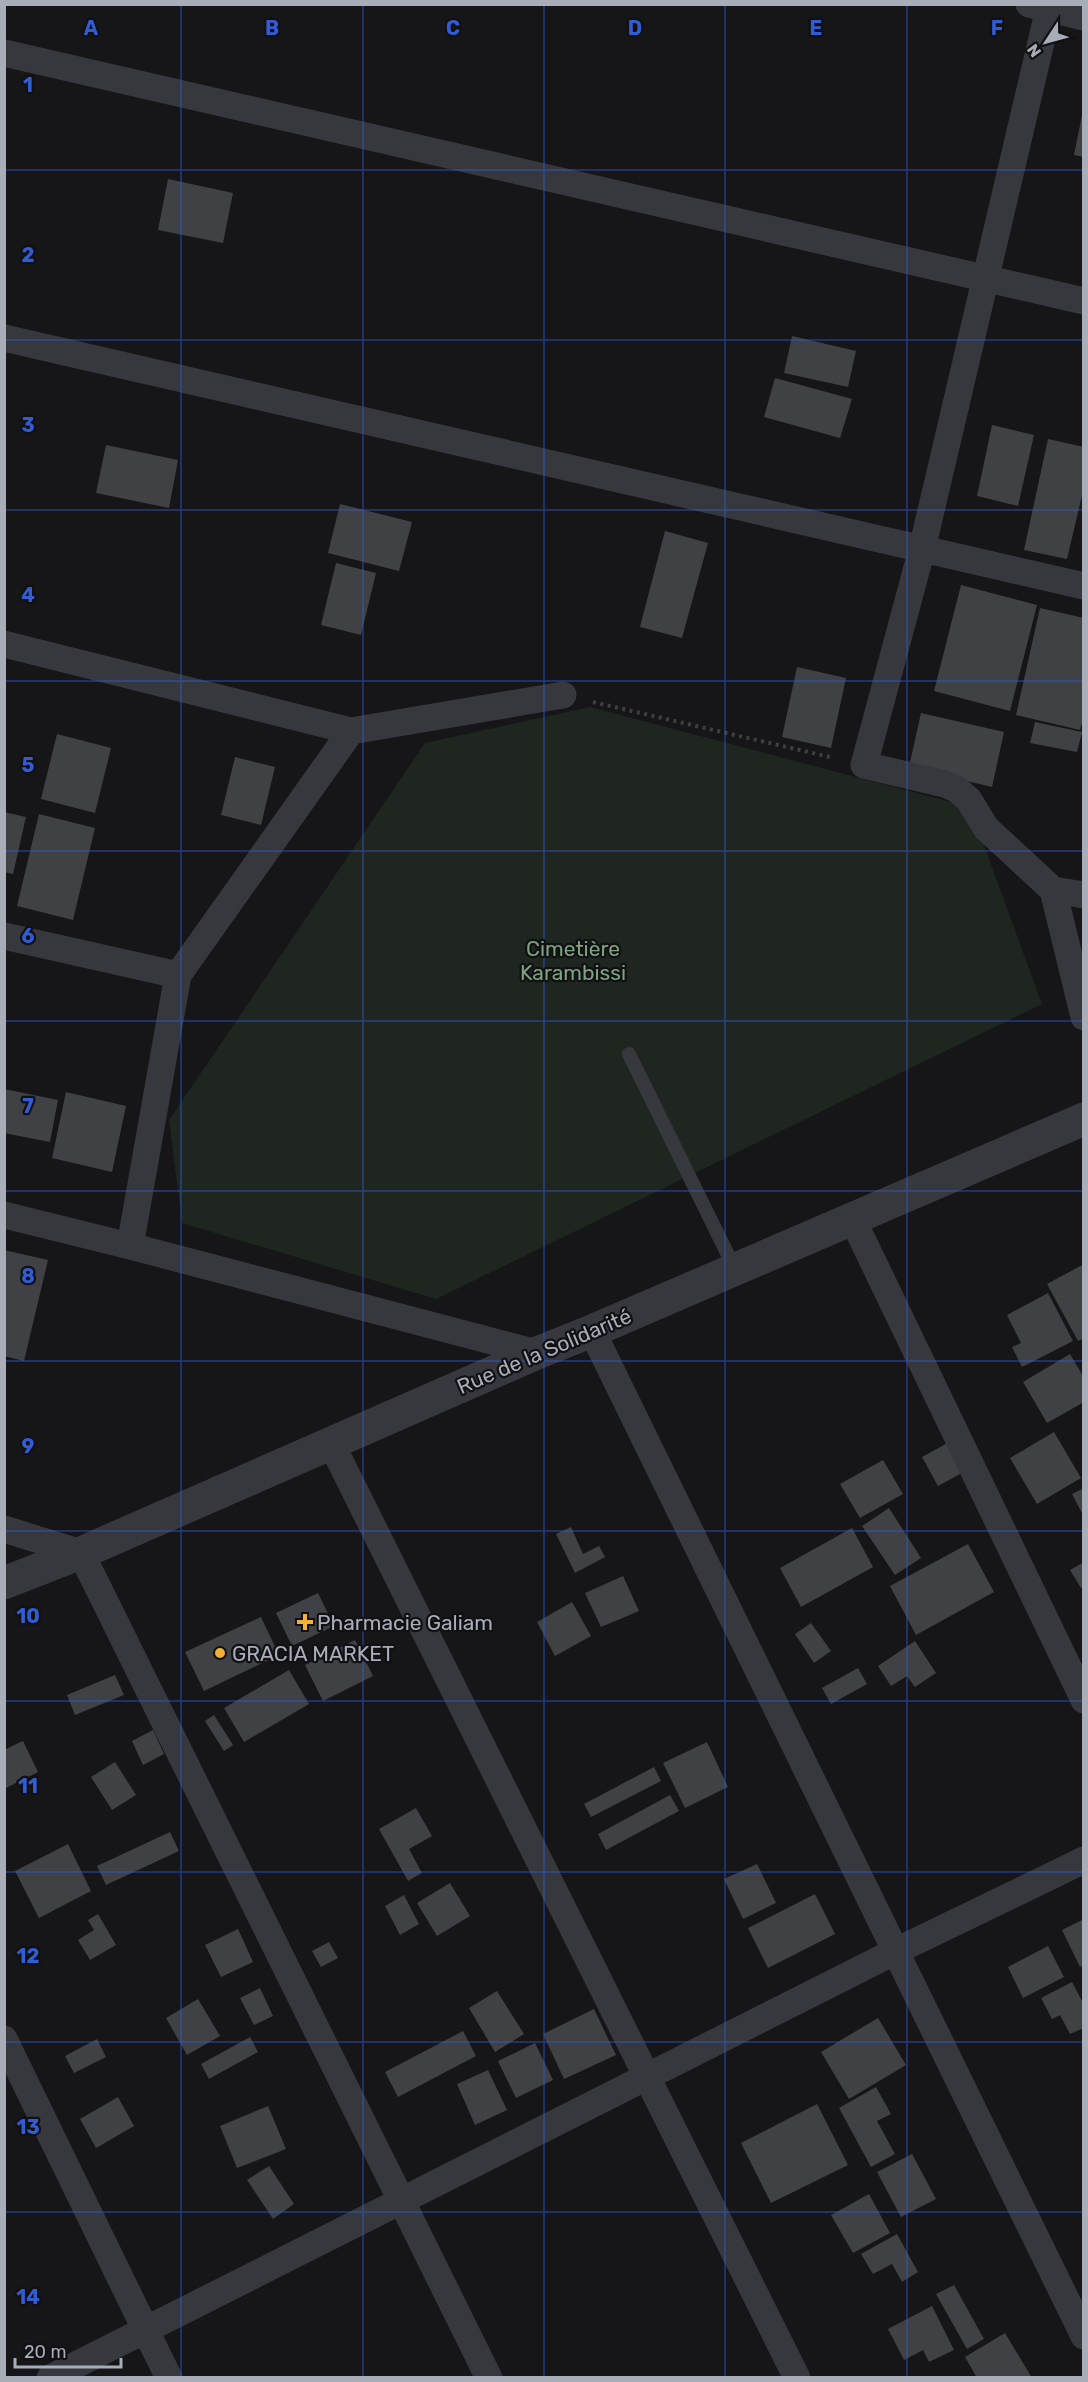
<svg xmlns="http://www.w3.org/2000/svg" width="1088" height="2382" font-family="Rubik,sans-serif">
	<rect width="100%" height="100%" fill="#161618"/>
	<path fill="#1e261f" d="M590 707 970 807 1042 1004 436 1299 182 1223 169 1120 425 743Z"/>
	<path fill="#404145" d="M1082 115H1084V157L1074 155Z
		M168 179 233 193 223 243 158 230Z
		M792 336 856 351 848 387 784 373Z
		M775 378 852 399 840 438 764 417Z
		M992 425 1034 435 1018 506 977 496Z
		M1048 439 1084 447V487L1067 559 1024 550Z
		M106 445 178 460 169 508 96 493Z
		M340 504 412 522 399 571 328 553Z
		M665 531 708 543 682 638 640 627Z
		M336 563 376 573 361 635 321 625Z
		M961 585 1037 605 1010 711 934 691Z
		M1040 608 1084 618V715L1080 730 1016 715Z
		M797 667 846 678 831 748 782 737Z
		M921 713 1004 732 992 787 909 767Z
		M1035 722 1082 732 1077 752 1030 743Z
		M57 734 111 748 95 813 41 799Z
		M235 757 275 767 261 825 221 815Z
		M4 812 26 817 13 874 4 872Z
		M39 814 95 828 73 920 17 906Z
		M4 1089 58 1100 50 1142 4 1133Z
		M66 1092 126 1106 112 1172 52 1158Z
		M4 1250 48 1260 24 1361 4 1356Z
		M1084 1264V1338L1078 1341 1047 1284Z
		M1048 1293 1073 1341 1022 1367 1012 1347 1021 1343 1007 1315Z
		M1070 1354 1084 1378V1402L1047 1423 1023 1382Z
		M1054 1432 1081 1478 1037 1504 1010 1458Z
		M953 1440 969 1469 938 1486 922 1457Z
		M883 1460 903 1494 860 1518 840 1484Z
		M1084 1488V1517L1072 1494Z
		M889 1508 921 1558 895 1575 862 1526Z
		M571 1527 583 1554 599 1546 605 1557 575 1573 556 1534Z
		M852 1528 873 1567 801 1607 780 1568Z
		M968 1544 994 1592 916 1635 890 1586Z
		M1084 1562V1586L1081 1588 1070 1570Z
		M623 1576 639 1611 601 1627 585 1593Z
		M318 1593 334 1626 292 1646 276 1613Z
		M572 1602 591 1636 555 1656 537 1622Z
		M261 1617 279 1655 204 1691 185 1652Z
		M811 1623 831 1651 814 1663 795 1634Z
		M355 1640 373 1676 323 1701 305 1665Z
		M915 1641 936 1673 915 1687 907 1676 891 1686 878 1666Z
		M858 1668 867 1684 831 1704 822 1688Z
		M289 1670 309 1704 244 1742 224 1708Z
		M115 1675 124 1695 75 1715 67 1695Z
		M214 1715 233 1745 224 1751 205 1721Z
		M153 1730 164 1754 143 1765 132 1741Z
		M23 1741 38 1772 4 1789V1750Z
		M707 1742 728 1787 685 1808 663 1763Z
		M115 1762 136 1795 112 1810 91 1777Z
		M654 1767 661 1781 591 1817 584 1804Z
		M670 1795 679 1811 606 1850 598 1834Z
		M416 1808 432 1836 409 1849 422 1873 408 1881 379 1829Z
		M170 1832 179 1851 106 1885 97 1866Z
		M68 1844 91 1891 39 1918 15 1871Z
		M757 1864 776 1903 743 1919 724 1879Z
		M450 1883 470 1916 437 1936 417 1903Z
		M815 1894 835 1934 768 1968 748 1928Z
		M404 1895 419 1924 400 1935 385 1906Z
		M98 1914 116 1945 90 1960 78 1940 94 1930 88 1920Z
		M1084 1919V1965L1080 1967 1062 1930Z
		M238 1929 253 1962 221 1977 205 1945Z
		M329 1942 338 1958 321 1967 312 1951Z
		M1048 1946 1064 1977 1023 1998 1008 1967Z
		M1072 1982 1084 2005V2028L1070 2034 1060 2015 1052 2019 1041 1998Z
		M260 1988 273 2016 254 2025 240 1998Z
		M497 1991 524 2034 495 2052 469 2008Z
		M198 1999 220 2036 187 2055 166 2018Z
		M594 2009 616 2055 564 2079 543 2034Z
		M878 2018 906 2065 849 2099 821 2052Z
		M463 2031 476 2056 398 2097 385 2072Z
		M250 2037 258 2052 209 2079 201 2064Z
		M97 2039 106 2057 74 2073 65 2056Z
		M535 2043 553 2080 516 2098 498 2061Z
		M488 2070 507 2110 475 2125 457 2084Z
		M876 2087 891 2114 877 2121 895 2154 871 2167 839 2108Z
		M118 2097 134 2126 96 2148 80 2119Z
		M817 2104 848 2165 771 2203 741 2143Z
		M268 2106 286 2149 237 2168 220 2126Z
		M912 2154 936 2199 901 2217 877 2172Z
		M269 2166 294 2204 273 2219 247 2180Z
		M869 2194 890 2233 853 2253 831 2215Z
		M897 2234 918 2272 902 2282 892 2264 873 2274 861 2254Z
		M954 2285 984 2339 967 2349 936 2294Z
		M932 2306 954 2350 929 2362 923 2350 904 2360 888 2329Z
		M1005 2333 1032 2378H977L965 2357Z"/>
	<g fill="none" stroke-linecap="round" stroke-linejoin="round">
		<path stroke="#3d3f44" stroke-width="4" stroke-dasharray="3 4.5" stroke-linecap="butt" d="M593 702 834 758"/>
		<path stroke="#37383d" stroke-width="14" d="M629 1054 735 1269"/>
		<path stroke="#37383d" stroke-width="27" d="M1029 4 1084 17
			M1050 4 922 549 864 765 945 784 958 790 969 800 986 828 1053 890 1084 895
			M4 53 1084 301
			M4 338 1084 586
			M4 644 351 731 563 695
			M1053 890 1084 1017
			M4 936 178 975
			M4 1215 130 1246 537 1353
			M852 1218 1084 1700
			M130 1246 178 975 351 731
			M592 1331 1084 2336
			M331 1443 797 2378
			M4 1529 81 1553 489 2378
			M4 2039 169 2378
			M50 2378 894 1952 1084 1860"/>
		<path stroke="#37383d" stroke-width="33" d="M4 1583 81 1553 537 1353 592 1331 1084 1119"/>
	</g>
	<path fill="none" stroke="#325cd3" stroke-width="1.5" stroke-opacity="0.55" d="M181 4V2378M363 4V2378M544 4V2378M725 4V2378M907 4V2378M4 170H1084M4 340H1084M4 510H1084M4 681H1084M4 851H1084M4 1021H1084M4 1191H1084M4 1361H1084M4 1531H1084M4 1701H1084M4 1872H1084M4 2042H1084M4 2212H1084"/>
	<g fill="#f2b134" stroke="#111113" stroke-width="2">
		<path d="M302 1613h6v6h6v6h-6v6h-6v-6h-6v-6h6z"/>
		<circle cx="220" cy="1653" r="6"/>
	</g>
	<g text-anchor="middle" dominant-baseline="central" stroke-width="4.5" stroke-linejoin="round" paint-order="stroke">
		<g font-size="21" fill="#7fa381" stroke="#111113">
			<text x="573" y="948">Cimetière<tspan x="573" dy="24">Karambissi</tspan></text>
		</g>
		<g font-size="21" fill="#a8adb8" stroke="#111113">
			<text transform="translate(544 1351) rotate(-23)">Rue de la Solidarité</text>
		</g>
		<g font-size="21" fill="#a8adb8" stroke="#111113" text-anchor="start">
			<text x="317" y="1622">Pharmacie Galiam</text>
			<text x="232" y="1653">GRACIA MARKET</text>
		</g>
	</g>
	<g font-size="20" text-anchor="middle" font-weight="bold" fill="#325cd3" stroke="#111113" stroke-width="4.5" stroke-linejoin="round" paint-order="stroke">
		<text x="91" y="35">A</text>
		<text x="272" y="35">B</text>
		<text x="453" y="35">C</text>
		<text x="635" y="35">D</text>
		<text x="816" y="35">E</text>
		<text x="997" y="35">F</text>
		<text x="28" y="92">1</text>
		<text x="28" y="262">2</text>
		<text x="28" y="432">3</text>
		<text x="28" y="602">4</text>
		<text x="28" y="772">5</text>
		<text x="28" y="943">6</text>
		<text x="28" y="1113">7</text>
		<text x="28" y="1283">8</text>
		<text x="28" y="1453">9</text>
		<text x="28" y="1623">10</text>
		<text x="28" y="1793">11</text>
		<text x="28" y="1963">12</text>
		<text x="28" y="2134">13</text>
		<text x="28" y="2304">14</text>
	</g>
	<rect width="1088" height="2382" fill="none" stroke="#a8adb8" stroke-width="12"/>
	<g transform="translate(1046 42) rotate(234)" stroke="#111113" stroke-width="4.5" paint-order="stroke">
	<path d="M0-4.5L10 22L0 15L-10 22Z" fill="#a8adb8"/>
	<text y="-9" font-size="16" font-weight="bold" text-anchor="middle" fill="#a8adb8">N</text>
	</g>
	<path d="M15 2358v9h106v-9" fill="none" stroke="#a8adb8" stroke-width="3"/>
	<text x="24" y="2358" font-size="18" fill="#a8adb8" stroke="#111113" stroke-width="4.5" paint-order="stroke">20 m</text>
</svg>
